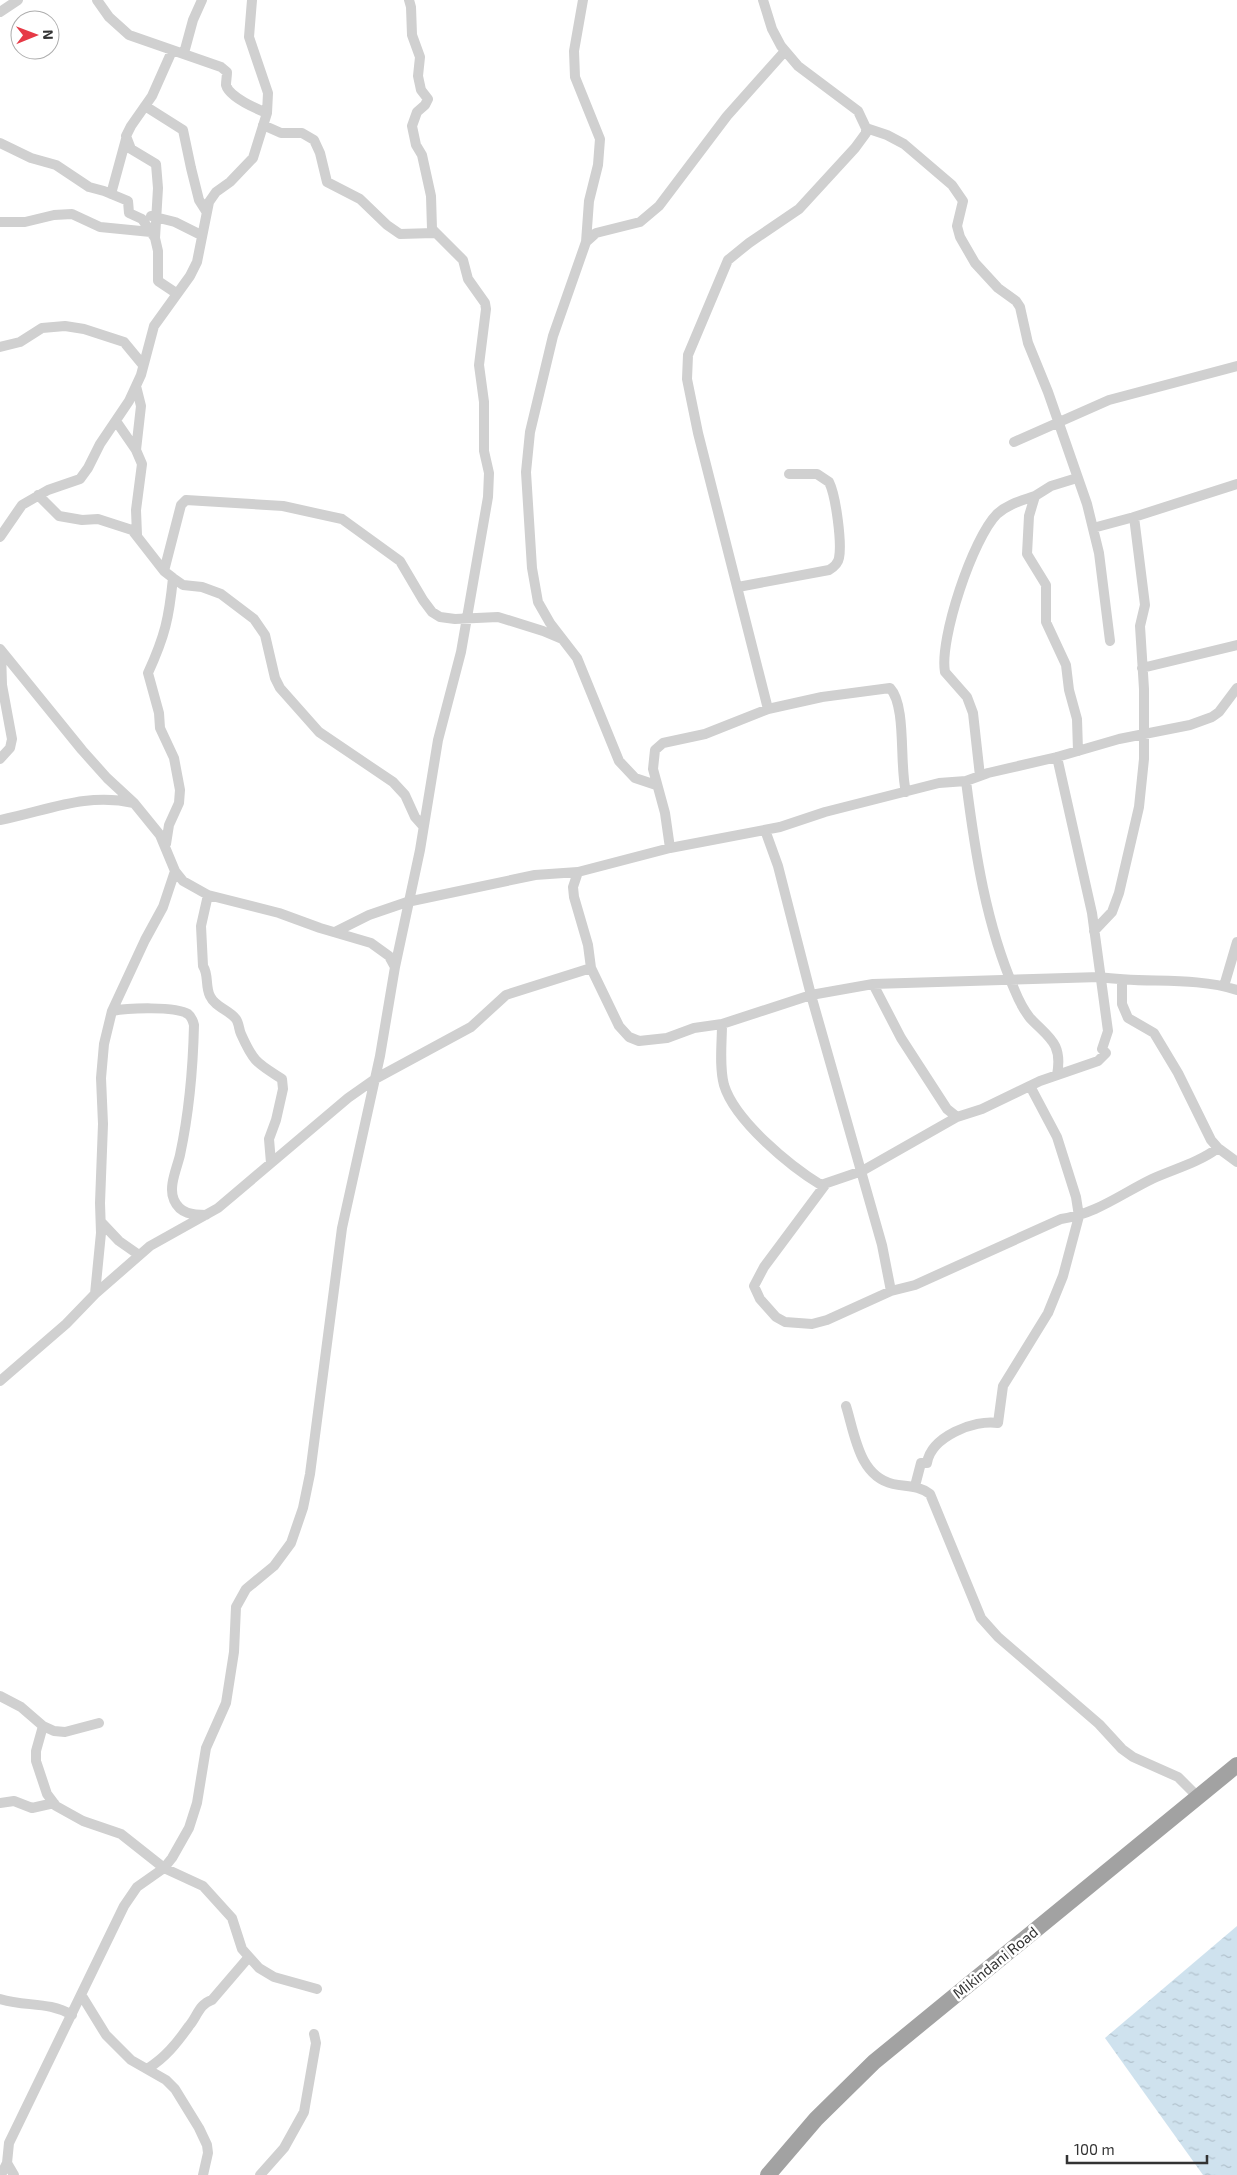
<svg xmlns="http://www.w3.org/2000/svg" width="1237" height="2175" font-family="'Exo 2',sans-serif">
	<defs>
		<pattern id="water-ripples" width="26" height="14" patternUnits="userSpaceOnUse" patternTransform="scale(1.25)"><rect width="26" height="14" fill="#cfe2ee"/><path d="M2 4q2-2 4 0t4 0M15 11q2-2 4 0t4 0" fill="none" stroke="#b2c2cd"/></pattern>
	</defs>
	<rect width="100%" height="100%" fill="#fff"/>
	<path fill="url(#water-ripples)" d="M1237 1926V2175H1203L1105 2038Z"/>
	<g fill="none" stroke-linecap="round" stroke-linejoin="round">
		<path stroke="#d0d0d0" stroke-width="10" d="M97 0 109 17 129 35 221 67 227 72C227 76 226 81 226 85 229 97 257 109 267 113
			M583 0 574 51 575 77 600 139 598 165 589 201 586 242
			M763 0 772 29 781 46 798 66 858 111 866 128V133L855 148 799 209 749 243 728 260 688 355 687 379 698 433 768 709
			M0 12 18 0
			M184 53 193 20 202 0
			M145 106 183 130 191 168 199 200 206 211
			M263 125 281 133H302L314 140 320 153 327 182 360 199 387 225 400 234 434 233
			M866 128 887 135 904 144 952 185 963 201 957 226 960 237 975 263 998 288 1016 301 1020 307 1028 343 1048 392 1087 504 1099 553 1110 641
			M0 143 31 158 56 165 89 187 104 191 128 201 129 213 142 219 155 238 158 251V281L176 293
			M111 194 126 139
			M151 216 175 222 201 235
			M0 222H25L54 215 72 214 100 227 151 232
			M155 238 158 188 156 164 131 149 126 136 131 126 152 96 172 51
			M0 347 20 342 42 328 65 326 84 329 124 342 143 365
			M136 386 141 406 136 450 142 464 136 510 137 535
			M116 421 136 450
			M1014 442 1109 400 1237 366
			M1077 478 1051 486 1035 496 1029 516 1027 554 1046 585V622L1066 665 1069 690 1077 719 1078 751
			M38 495 59 516 82 520 98 519 132 530 164 571 173 578 183 585 202 587 221 594 254 619 265 635 275 678 280 688 319 732 393 782 405 795 415 817 423 826
			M1093 528 1134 517 1237 484
			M0 537 22 505 48 490 80 479 88 468 100 444 129 401 141 375 154 326 190 276 197 262 209 202 216 192 230 182 253 158 267 113 268 93 249 37 252 0
			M164 571 181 505 186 500 283 506 342 519 400 561 423 600 432 612 440 617 455 619 498 617 543 631 562 639
			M738 587 829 570C834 567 838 564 839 558 842 543 836 496 829 482L817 474H789
			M0 649 82 750 107 778 134 803 160 835 175 871 183 881 208 895 279 913 320 928 371 943 389 956 395 967
			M1142 668 1237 645
			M0 759 10 748 12 739 2 685 1 651
			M980 776 973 713 967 697 945 672C939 639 973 538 997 514 1008 504 1021 501 1035 496
			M966 781C975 852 986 925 1015 991 1019 1001 1024 1010 1030 1018 1049 1038 1063 1043 1057 1075
			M656 785 635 778 619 761 577 658 550 623 538 602 532 568 526 472 530 432 553 336 586 242 596 233 640 222 659 206 727 116 785 51
			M0 820C47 811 85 792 134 803
			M765 830 778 866 811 995 882 1245 891 1291
			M166 844 169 825 179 803 180 790 174 758 160 728 159 713 148 673C165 636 169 618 173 578
			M670 848 665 813 653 769 655 750 663 743 705 734 768 709 822 697 890 688C907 706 899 766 906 792
			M578 872 573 887 574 897 588 945 591 968 619 1026 629 1037 639 1041 667 1038 694 1028 722 1024 811 995 873 984 1100 977C1145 984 1193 976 1237 990
			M208 895 201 926 203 966C209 975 205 986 210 996 215 1007 229 1010 236 1019 239 1023 239 1030 241 1034 254 1063 257 1063 282 1079L283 1089 276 1120 269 1139 271 1163
			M1094 931 1112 912 1119 893 1139 807 1144 759V689L1140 626 1145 605 1134 517
			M335 932 369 915 407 902 535 875 578 872 670 848 780 827 825 812 939 783 966 781 988 773 1057 757 1119 739 1190 725 1212 717 1219 712 1237 688
			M1122 980V1004L1128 1018 1154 1033 1178 1073 1211 1140 1218 1148 1237 1162
			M873 984 901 1038 947 1109 957 1117
			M1224 986 1237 942
			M112 1011C127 1008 176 1006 188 1014 192 1017 193 1021 194 1025 193 1068 189 1113 180 1155 177 1168 168 1187 174 1200 180 1214 193 1215 206 1215
			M722 1024C722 1043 719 1066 724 1085 735 1121 790 1166 821 1185L862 1171 957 1117 982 1109 1040 1081 1098 1061 1106 1053 1102 1049 1108 1031 1092 913 1057 757
			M825 1185 764 1267 754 1286 760 1299 776 1317 785 1322 812 1324 827 1320 891 1291 915 1285 1061 1219C1096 1214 1121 1194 1152 1179 1174 1169 1198 1163 1218 1148
			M102 1223 119 1241 139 1255
			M95 1294 101 1233 100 1203 103 1124 101 1078 104 1044 112 1011 145 940 163 907 175 871
			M0 1381 66 1324 95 1294 150 1246 218 1208 348 1098 375 1079 471 1027 506 995 591 968
			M846 1406C855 1435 859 1476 893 1484 907 1487 918 1485 930 1494L981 1618 998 1637 1099 1724 1122 1749 1133 1757 1178 1777 1198 1797
			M915 1486 921 1463H927C931 1437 974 1419 998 1423L1003 1386 1048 1313 1063 1276 1079 1216 1076 1197 1057 1137 1030 1086
			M0 1696 21 1707 43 1726 54 1731 65 1732 99 1723
			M43 1726 36 1751V1761L47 1794 56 1806 83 1821 121 1834 164 1868 203 1886 232 1918 242 1949 259 1968 274 1977 317 1989
			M0 1803 14 1801 32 1808 54 1803
			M82 1996 106 2035 131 2060 166 2080 175 2089 199 2128 207 2145 208 2153 203 2175
			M0 1999C26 2007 48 2001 72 2015
			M147 2069C165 2058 177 2043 189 2026 197 2017 199 2004 212 2000L248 1958
			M7 2163 14 2175
			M1 2175 7 2163 9 2143 124 1906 137 1887 164 1868 172 1858 189 1828 197 1803 206 1748 226 1703 234 1652 236 1607 246 1589 274 1566 291 1543 303 1508 310 1474 342 1228 380 1056 395 967 420 850 438 740 461 652 488 497 489 473 484 451V402L479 365 486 309 485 303 468 279 463 260 432 229 431 196 422 155 416 145 412 126 417 112 425 105 428 99 421 90 418 76 420 57 412 35 411 7 409 0
			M260 2175 284 2148 304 2112 316 2043 314 2034"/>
		<path stroke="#a2a2a2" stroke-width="16" d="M768 2175 816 2119 874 2062 1237 1765"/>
	</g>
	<g text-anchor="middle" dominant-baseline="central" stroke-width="5" stroke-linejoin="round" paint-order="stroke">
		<g font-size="15" fill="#333" stroke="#fff">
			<text transform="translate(995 1962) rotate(-39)">Mikindani Road</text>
		</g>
	</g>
	<g transform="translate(35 35) rotate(89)"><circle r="24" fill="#ffffff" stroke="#adadad"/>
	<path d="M0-4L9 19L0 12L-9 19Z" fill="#e63946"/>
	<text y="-8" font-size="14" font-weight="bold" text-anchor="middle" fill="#333333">N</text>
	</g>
	<path d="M1067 2155v8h140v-8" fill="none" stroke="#333333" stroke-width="2.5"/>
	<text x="1074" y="2155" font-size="15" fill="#333333" stroke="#ffffff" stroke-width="4" paint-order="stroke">100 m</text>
</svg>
